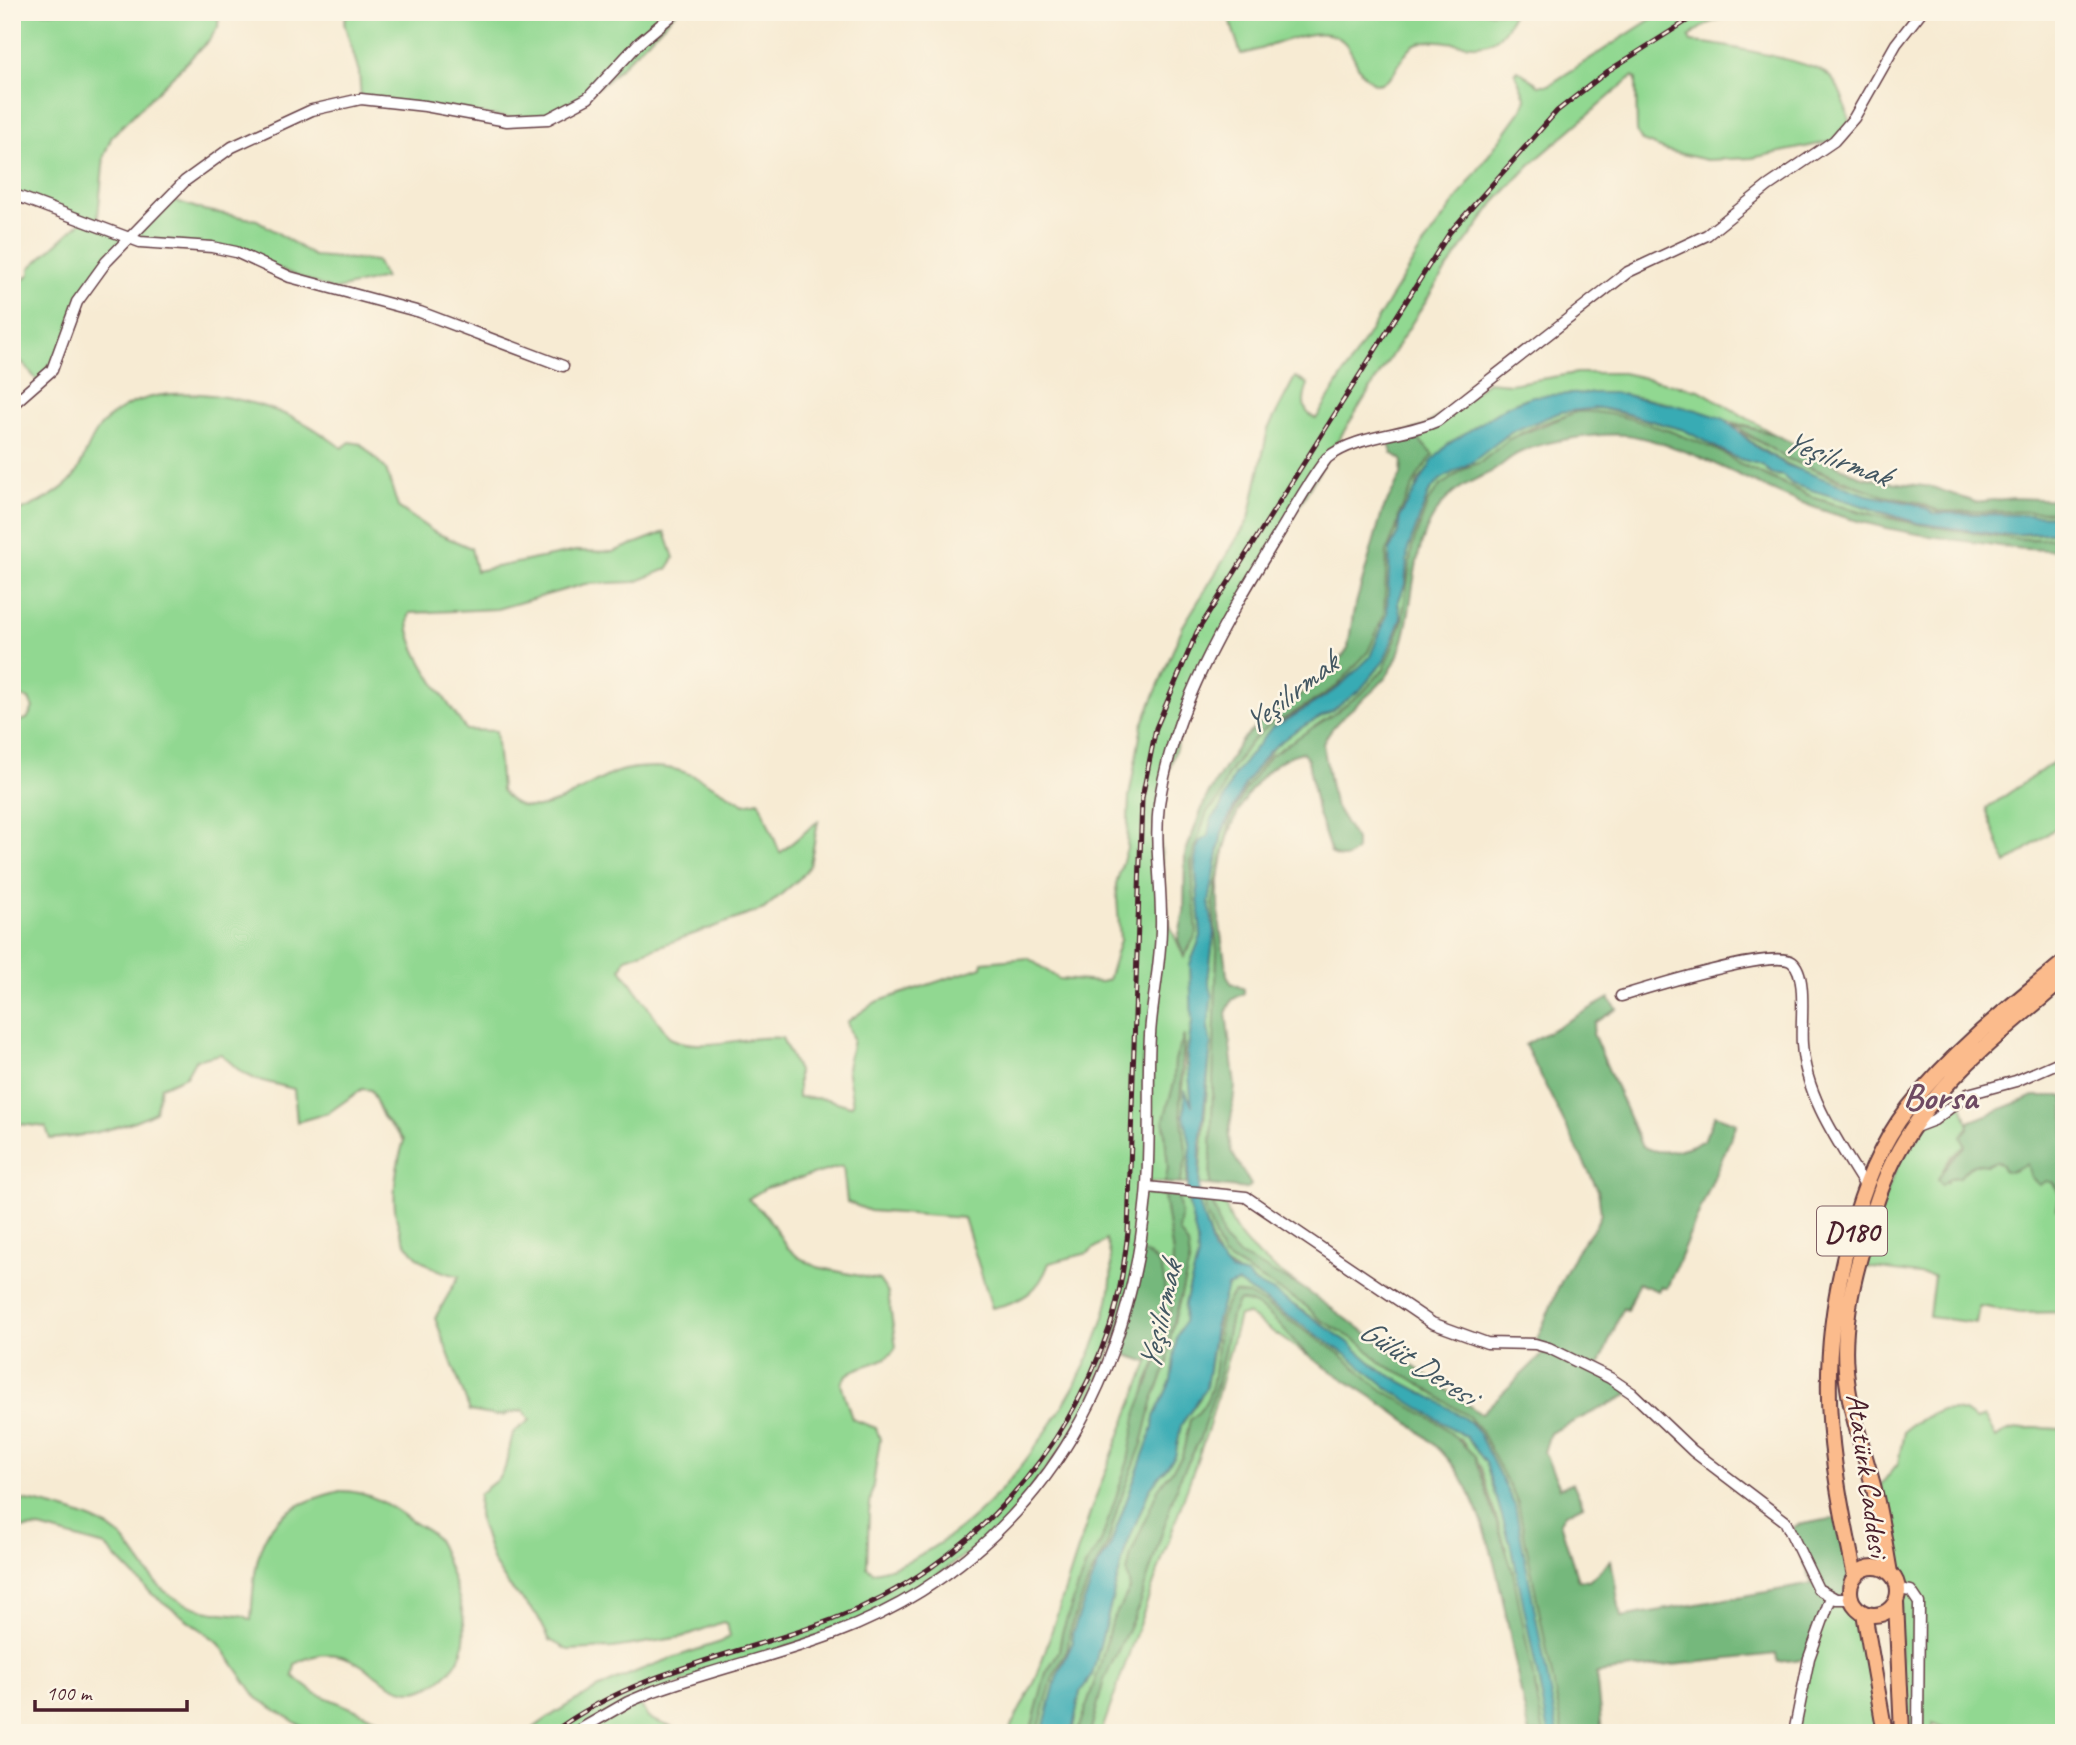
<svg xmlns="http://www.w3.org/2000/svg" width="2076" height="1745" font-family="Caveat,sans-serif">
	<rect width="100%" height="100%" fill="#fcf5e5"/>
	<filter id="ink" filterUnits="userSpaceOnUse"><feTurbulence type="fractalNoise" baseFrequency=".0143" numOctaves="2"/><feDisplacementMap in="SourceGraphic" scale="14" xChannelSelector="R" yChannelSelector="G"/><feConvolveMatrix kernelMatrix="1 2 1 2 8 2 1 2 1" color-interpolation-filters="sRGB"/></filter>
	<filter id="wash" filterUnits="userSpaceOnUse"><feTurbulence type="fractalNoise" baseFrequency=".00686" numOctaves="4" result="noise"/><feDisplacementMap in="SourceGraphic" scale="28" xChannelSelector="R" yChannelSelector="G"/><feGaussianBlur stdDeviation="1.57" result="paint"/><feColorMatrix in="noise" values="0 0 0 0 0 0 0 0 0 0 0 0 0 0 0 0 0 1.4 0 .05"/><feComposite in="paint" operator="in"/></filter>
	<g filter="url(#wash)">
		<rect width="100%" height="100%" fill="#f7ebd3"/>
		<path fill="#91d891" stroke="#6e7c5e" stroke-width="2" fill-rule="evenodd" d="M12 12H219L218 27 209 40 112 136 104 156 97 226 128 237 167 198 203 210 257 220 314 256 376 261 385 278 333 290 236 252 128 238 89 284 57 361 40 384 12 350V290L30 274V268L83 220 12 194Z
			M347 12H676L605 83 537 121 361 99 359 72 344 23Z
			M1227 12H1512V15C1494 68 1448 32 1418 43 1399 50 1399 81 1377 84 1358 76 1358 62 1348 47 1327 14 1268 51 1241 54Z
			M1662 12H1742C1724 18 1701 23 1689 38L1691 42C1714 43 1811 61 1828 75 1841 85 1846 108 1850 124L1834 141 1752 158 1707 160 1668 151 1642 141 1637 132 1636 79 1633 76 1530 165 1495 202 1439 280 1327 458 1197 681 1159 802 1163 886 1170 926 1184 957 1190 948 1194 917 1192 853 1207 812 1216 804 1227 777 1250 743 1271 723 1285 718 1337 686 1368 652 1384 615 1387 551 1396 529 1400 512 1419 474 1433 455 1411 431 1425 426 1488 382 1510 384 1577 373H1623L1699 390 1774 434 1663 402 1615 393H1589L1526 398 1509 405 1447 445 1418 481 1415 492 1400 516 1398 533 1390 549 1387 615 1370 657 1338 688 1271 728 1233 777 1219 811 1211 819 1208 837 1198 846 1195 860 1201 936 1190 964 1192 1022 1187 1054 1193 1112 1186 1095 1184 1106 1191 1148 1186 1184H1180L1187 1156 1180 1105 1185 1065 1184 1037 1175 1060 1174 1083 1164 1125 1168 1168 1165 1183 1147 1182V1194L1164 1195 1173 1253 1172 1306 1166 1324 1164 1344 1147 1383 1128 1461 1101 1542 1085 1567 1062 1633 1059 1651 1046 1673 1030 1733H1010L1011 1726 1036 1679 1093 1504 1156 1342 1163 1306 1131 1296 1083 1419 1001 1529 884 1613 637 1698 648 1718 686 1733H593L587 1725 574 1733H527C586 1687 651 1664 721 1642L730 1636 727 1624 723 1622 682 1637 613 1648 568 1650 550 1640 537 1615 509 1586 493 1562 478 1516 479 1494 498 1479 505 1468 513 1433 530 1420 523 1410 497 1416 470 1411 435 1318 459 1276C388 1262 386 1200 404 1140L383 1117 371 1090 362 1089 328 1113 297 1122 294 1089 255 1079 241 1072 221 1054 195 1060 186 1076 161 1087 155 1112C121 1129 87 1136 50 1139L46 1127 12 1123V723L27 719 33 708 29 699 12 693V515C33 505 67 492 78 470 86 455 89 441 100 427 147 372 250 395 306 424 319 431 330 440 342 448L350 442 361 444 386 469 398 507 434 532 471 548 476 571 576 551 613 552 665 532 674 558 667 569 635 582 585 584 497 609 410 613C398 640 451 706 466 730L496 731 501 790C530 832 581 786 613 774 626 768 641 767 656 767 691 768 715 788 745 804L759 801 780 853 818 821 810 865 800 878 764 909 626 958 621 969 670 1038C703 1054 746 1034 782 1038L798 1071V1097L827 1099 850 1106 853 1104 847 1068 853 1040 847 1022 876 1002 982 967 983 962 1028 958 1059 979 1101 982 1108 980 1120 940 1116 884 1127 848 1129 797 1142 725 1183 626 1249 519 1268 429 1295 377 1308 384C1303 398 1300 411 1316 419L1420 250 1522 109 1526 99 1515 73 1518 70 1539 85H1549ZM843 1166 847 1202 870 1211 964 1218 992 1308C1021 1302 1039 1292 1049 1263L1088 1253 1106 1240C1136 1315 1034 1463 978 1513 951 1538 910 1566 873 1572L867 1567 869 1512 880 1439 876 1428 852 1419 841 1384C850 1361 885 1369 896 1347L888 1293 879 1280 817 1267 798 1257 787 1247 767 1216 748 1199 766 1188Z
			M1599 408 1684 430 1736 458 1762 465 1772 475 1783 476 1792 484C1821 489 1850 502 1879 512 1932 530 2008 539 2064 532V536L2042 539 1996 538 1876 515 1818 499 1670 431 1604 413 1576 412 1537 425 1509 439 1481 462 1453 476 1428 502 1418 529 1412 547 1402 622 1384 669 1363 692 1335 713 1270 756 1246 788 1231 818 1215 888 1217 951 1211 1168 1210 1185H1199L1211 1045 1208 1028 1212 994 1208 980 1214 933 1209 902 1222 833 1245 784 1275 746 1295 731 1333 710 1360 690 1378 669 1401 619 1398 603 1405 584 1408 549 1426 498 1436 483 1522 426 1561 412Z
			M1740 431 1786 458 1839 481 1939 511 2064 512V516L1934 513C1911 504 1894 503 1871 496 1836 486 1762 458 1740 431Z
			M2064 755V822L2006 864 1986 809Z
			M1960 1098 1969 1127 1964 1133 1965 1146 1951 1157 1943 1170 1947 1182 1950 1178 1960 1177C1969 1164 1988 1157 2002 1165L2003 1170 2014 1171 2027 1164 2031 1177 2037 1183 2050 1180 2060 1193 2057 1209H2064V1312L2021 1313 1979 1306 1976 1323 1929 1317 1934 1276 1857 1266 1912 1128Z
			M1178 1196H1187L1197 1240 1198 1257 1185 1303 1184 1323 1177 1336 1171 1381 1154 1417 1153 1428 1109 1549 1098 1565 1072 1634 1073 1642 1057 1676 1042 1733H1036L1053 1677 1068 1648 1069 1633 1090 1577 1107 1546 1118 1506 1142 1444 1153 1399 1168 1363 1171 1334 1190 1259 1179 1231Z
			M1199 1197H1204L1219 1248 1234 1263 1306 1306 1319 1319 1362 1344 1382 1364 1409 1377 1469 1417 1480 1430 1518 1503 1563 1733H1558L1552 1703 1515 1506 1478 1432 1471 1423 1438 1401 1381 1371 1348 1342 1299 1308 1220 1262 1200 1209Z
			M1211 1197 1224 1198C1232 1243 1265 1261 1300 1286 1276 1277 1237 1264 1224 1240 1218 1227 1215 1211 1211 1197Z
			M1238 1283 1347 1355 1389 1389 1466 1437 1486 1463 1513 1553 1549 1733H1544L1506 1549 1481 1468 1462 1441 1378 1387 1340 1354 1269 1307 1234 1293C1204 1323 1231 1392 1190 1420L1182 1457 1163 1483 1130 1589 1111 1623 1100 1666 1077 1733H1072L1080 1692 1092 1675 1126 1547 1150 1488 1175 1456 1181 1425 1200 1398 1208 1376 1222 1296 1227 1287Z
			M1238 1302C1267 1298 1290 1338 1308 1356L1247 1314 1239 1316 1209 1426 1101 1733H1090L1104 1680 1138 1608 1178 1482 1199 1441 1217 1385 1231 1316Z
			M1953 1410 1964 1412 1976 1420 1984 1416 1996 1438C2012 1423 2044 1429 2064 1429V1733H1955L1933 1724V1733H1902L1898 1586 1875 1492 1898 1463 1904 1432 1911 1424 1939 1411Z
			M340 1491C372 1491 392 1507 416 1524 422 1528 429 1530 434 1536 443 1546 446 1562 451 1574 466 1616 479 1660 430 1686 382 1712 361 1626 295 1664L293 1676 315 1693 411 1733H316L298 1724 257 1698 218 1642 152 1594 105 1546 40 1528 12 1529V1499C41 1502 102 1517 122 1538 139 1557 152 1586 175 1598 187 1605 202 1610 215 1612 229 1615 240 1612 251 1620 256 1545 258 1511 340 1491Z
			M1831 1597 1853 1603 1859 1610 1885 1733H1794L1803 1680Z"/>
		<path fill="#74b87b" stroke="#5f6c53" stroke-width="2" d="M1576 412C1614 408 1689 437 1723 453 1729 456 1735 462 1741 465 1767 475 1792 489 1818 499 1867 516 1918 525 1969 532 2001 537 2031 543 2064 536V549C2035 552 2008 547 1980 543 1914 535 1852 524 1790 498 1739 477 1692 449 1638 437 1610 430 1545 440 1519 453 1509 457 1502 466 1493 471 1469 482 1449 491 1435 514 1407 558 1417 615 1395 662 1379 697 1336 711 1323 744L1334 804 1356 840V850C1349 859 1340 861 1331 853L1317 811 1308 760 1302 752C1244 766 1216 851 1218 904 1219 928 1224 952 1227 975L1231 983 1244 989V993L1232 1000 1226 1013 1235 1086 1229 1136 1231 1151 1251 1185 1247 1189 1210 1185 1217 951 1213 902 1231 818 1246 788 1270 756 1335 713 1363 692 1384 669 1402 622 1412 547 1428 502 1440 486 1467 467 1481 462 1509 439Z
			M1732 424 1774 434 1859 476 1883 481 1932 487 1975 502 2014 498 2064 500V512L1939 511 1917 502 1884 496 1786 458Z
			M1411 431 1433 455 1419 474 1400 512 1396 529 1387 551 1384 615 1368 652 1337 686 1285 718 1271 723 1250 743 1227 776 1220 799 1207 812 1191 861 1197 933 1184 957 1178 939 1184 912 1185 854 1206 798 1241 741 1262 721 1329 674 1348 648 1353 614 1382 512 1401 475 1402 460 1392 453 1387 437Z
			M1609 998 1617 1009 1595 1023 1593 1034 1641 1145C1659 1158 1687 1149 1704 1140L1715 1115 1737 1123 1667 1288 1661 1286 1658 1291 1638 1283 1627 1310 1623 1308 1597 1370 1632 1393 1550 1433 1544 1452 1560 1488 1573 1483 1583 1505 1565 1514 1560 1522 1578 1580 1589 1581 1611 1560 1621 1617 1813 1584 1791 1530 1797 1525 1843 1517 1853 1581 1852 1599 1831 1597 1809 1658 1778 1662 1776 1654 1596 1673 1602 1733H1563L1518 1503 1480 1430 1469 1417 1409 1377 1382 1364 1362 1344 1319 1319 1306 1306 1223 1256 1206 1214 1204 1197H1211L1224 1240 1240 1256 1300 1286 1481 1414 1548 1349 1535 1344 1561 1282 1576 1252 1596 1225 1601 1213 1598 1190 1525 1045Z
			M1184 1035 1180 1105 1187 1156 1180 1184 1165 1183 1168 1168 1164 1119 1174 1083 1175 1060Z
			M2034 1096H2064V1209H2057L2060 1196 2054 1183 2046 1181 2039 1185 2031 1177 2027 1164 2010 1172 2003 1170 2002 1165 1996 1161 1987 1165C1974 1162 1968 1166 1960 1177L1950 1178 1942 1185 1938 1179C1946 1164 1954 1156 1965 1146L1961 1136 1969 1127V1122Z
			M1164 1195 1178 1196 1181 1216 1179 1231 1188 1245 1190 1259 1171 1334 1168 1363 1153 1399 1142 1444 1118 1506 1107 1546 1090 1577 1070 1630 1068 1648 1053 1677 1039 1727 1036 1733H1030L1046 1673 1059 1651 1062 1633 1085 1567 1101 1542 1128 1461 1137 1412 1164 1344 1166 1324 1172 1306 1173 1254Z
			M1139 1252C1182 1258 1161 1334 1148 1362L1114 1351Z
			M1234 1293 1249 1295 1269 1307 1340 1354 1378 1387 1442 1425 1475 1456 1513 1572 1544 1733H1530C1508 1652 1501 1512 1441 1451 1406 1415 1357 1389 1316 1361 1289 1343 1276 1309 1243 1301L1238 1302 1231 1316 1217 1385 1199 1441 1178 1482 1138 1608 1104 1680 1090 1733H1077L1100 1666 1111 1623 1130 1589 1127 1573 1131 1554 1158 1489 1182 1457 1190 1420C1231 1392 1204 1323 1234 1293Z"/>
		<path fill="#39abb4" stroke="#426570" stroke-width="2" d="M1589 393H1615L1697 410 1724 419 1756 447 1787 465 1867 495 1915 504 1934 513 2064 516V532L2001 535 1918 523 1792 484 1783 476 1772 474 1762 465 1736 458 1684 430 1620 412 1599 408 1561 412 1511 432 1474 461 1441 479 1429 492 1408 549 1405 584 1398 603 1401 618 1384 661 1360 690 1333 710 1295 731 1269 751 1245 784 1222 832 1209 902 1214 933 1208 979 1212 994 1208 1028 1211 1045 1200 1145 1199 1203 1214 1252 1231 1271 1247 1275 1255 1283 1274 1292 1348 1342 1381 1371 1438 1401 1471 1423 1478 1432 1515 1506 1558 1733H1549L1513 1553 1486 1463 1466 1437 1389 1389 1347 1355 1238 1283 1227 1287 1215 1327 1206 1388 1181 1425 1175 1457 1150 1488 1126 1547 1092 1675 1080 1692 1072 1733H1042L1057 1676 1073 1642 1072 1634 1098 1565 1109 1549 1153 1428 1154 1417 1171 1381 1177 1336 1184 1322 1185 1303 1198 1257 1197 1240 1187 1196 1191 1148 1184 1115 1185 1090 1192 1106 1187 1054 1192 1022 1190 964 1201 936 1195 860 1199 842 1208 836 1211 819 1219 811 1233 777 1272 727 1287 720 1338 688 1370 657 1387 615 1390 549 1398 533 1400 516 1433 460 1447 445 1509 405 1533 396Z"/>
	</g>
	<g filter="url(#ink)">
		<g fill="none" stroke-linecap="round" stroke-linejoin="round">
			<defs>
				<path id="minor" d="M12 194 140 242 212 247 236 252 290 277 420 312 563 366
					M12 405 52 370 77 302 106 262 185 181 232 147 312 110 361 99 425 106 507 121 548 119 588 98 640 42 676 12
					M1621 996C1647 988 1774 948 1792 962 1808 974 1800 1025 1802 1044 1805 1095 1838 1142 1864 1184
					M1913 1128 1934 1120 1968 1094 2016 1081 2064 1060
					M1147 1187 1246 1197 1432 1323 1487 1343 1535 1344 1549 1348 1610 1378 1632 1393 1693 1451 1785 1521 1818 1589 1836 1599H1852
					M1898 1589 1911 1591 1919 1603 1918 1733
					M574 1733 628 1702 654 1691C748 1657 834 1646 921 1591 1061 1503 1131 1359 1146 1197 1151 1143 1147 1089 1150 1035 1152 999 1161 963 1161 927 1162 885 1154 845 1159 804 1173 708 1224 624 1273 543 1291 515 1306 485 1327 458 1356 435 1403 436 1437 421L1628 272 1707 235 1768 186 1834 141 1854 118 1896 44 1921 12
					M1794 1733 1809 1658 1831 1597"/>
				<path id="highway" d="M1850 1591a24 24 0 1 1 48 0a24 24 0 1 1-48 0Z
					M1890 1573C1885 1545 1881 1517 1874 1489 1864 1450 1849 1411 1846 1370 1842 1330 1851 1288 1862 1250 1872 1216 1881 1182 1899 1150 1938 1080 2003 1031 2064 979
					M1855 1576C1828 1449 1815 1364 1850 1236 1863 1189 1879 1145 1909 1107 1953 1051 2009 1007 2064 962
					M1896 1602 1902 1733
					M1864 1613 1885 1733"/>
			</defs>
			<use href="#minor" stroke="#643e44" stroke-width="13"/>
			<use href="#highway" stroke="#643e44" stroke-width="18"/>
			<use href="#minor" stroke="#fff" stroke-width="10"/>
			<use href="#highway" stroke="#fbbb8c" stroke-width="14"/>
			<defs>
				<path id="rail" d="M552 1733C626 1677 720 1658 806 1629 952 1582 1061 1470 1110 1326 1120 1296 1124 1264 1128 1232L1142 798 1156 728 1197 632 1450 232 1557 111 1608 71 1701 12"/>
			</defs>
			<use href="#rail" stroke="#4a1f2b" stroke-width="5"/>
			<use href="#rail" stroke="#fcf5e5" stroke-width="2.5" stroke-dasharray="8" stroke-linecap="butt"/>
		</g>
	</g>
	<g text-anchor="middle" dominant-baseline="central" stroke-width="5" stroke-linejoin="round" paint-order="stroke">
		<rect fill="#fcf5e5" stroke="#7f5f63" stroke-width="2" x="1817" y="1206.5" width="70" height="49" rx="5"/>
		<g font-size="28" font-weight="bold" fill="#4a1f2b">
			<text x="1852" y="1231">D180</text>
		</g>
		<g font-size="30" fill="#4a1f2b" stroke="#fcf5e5">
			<text transform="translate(1868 1475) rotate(82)">Atatürk Caddesi</text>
		</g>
		<g font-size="32" font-style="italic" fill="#435762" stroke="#fcf5e5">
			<text transform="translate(1837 458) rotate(20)">Yeşilırmak</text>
			<text transform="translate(1290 693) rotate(-38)">Yeşilırmak</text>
			<text transform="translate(1160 1316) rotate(-78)">Yeşilırmak</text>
			<text transform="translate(1418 1362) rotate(33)">Gülüt Deresi</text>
		</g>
		<g font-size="37" font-weight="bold" fill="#6f4b63" stroke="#fcf5e5">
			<text x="1940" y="1096">Borsa</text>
		</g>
	</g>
	<rect width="2076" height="1745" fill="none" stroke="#fcf5e5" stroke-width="42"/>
	<path d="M35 1700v10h152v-10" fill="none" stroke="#4a1f2b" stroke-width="3.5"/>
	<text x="46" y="1700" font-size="21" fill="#4a1f2b" stroke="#fcf5e5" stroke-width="5" paint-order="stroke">100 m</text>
</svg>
